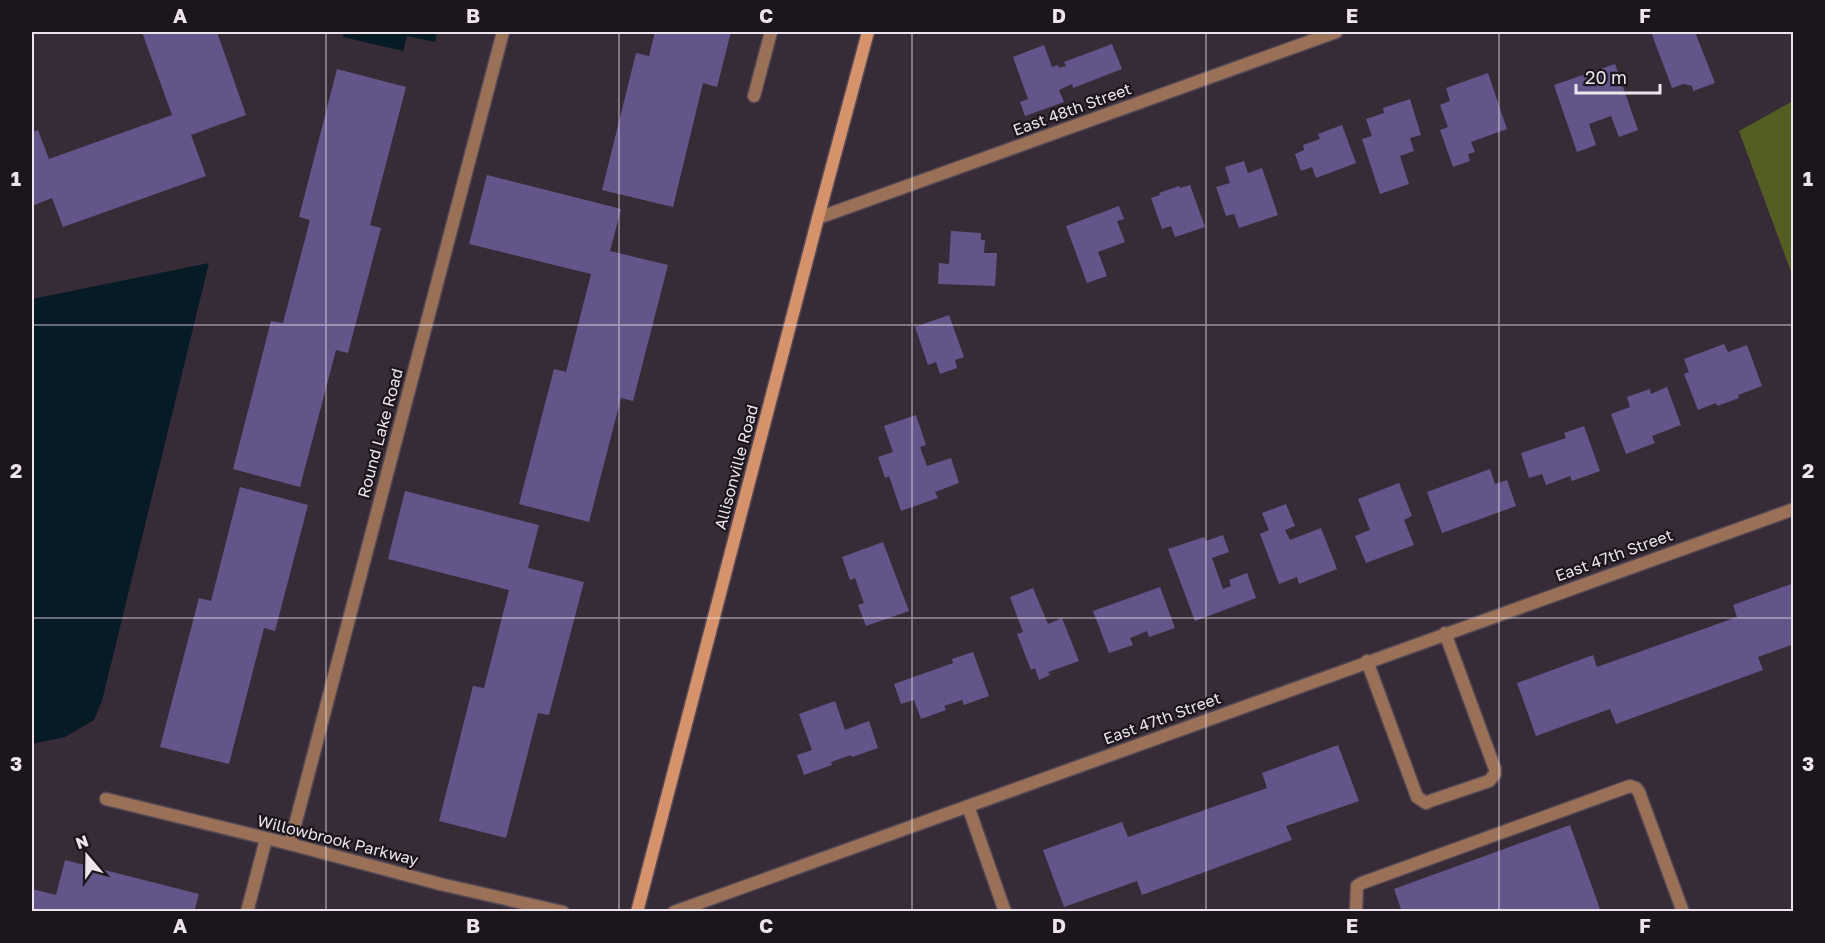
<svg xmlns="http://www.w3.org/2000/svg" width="1825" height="943" font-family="'Golos Text',sans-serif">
	<rect width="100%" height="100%" fill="#382b38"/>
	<path fill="#545e23" d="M1793 101V277L1739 131Z"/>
	<path fill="#071b25" d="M344 32H437L435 42 407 36 403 51 343 37Z
		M209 263 102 701 94 720 65 737 32 744V299Z"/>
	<path fill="#635589" d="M142 32H217L246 115 191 135 206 176 63 227 52 198 32 206V132L38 130 49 159 172 115Z
		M655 32H731L717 87 703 83 673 207 602 190 636 53 649 56Z
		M1651 32H1695L1715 83 1693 91 1692 86 1684 84 1672 88Z
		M1112 44 1122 69 1073 88 1072 84 1059 90 1064 102 1025 116 1020 102 1028 99 1013 57 1044 45 1052 67 1058 65 1059 68 1066 66 1064 62Z
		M1615 64 1638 130 1619 137 1611 116 1589 124 1596 145 1577 152 1554 85Z
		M337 69 406 87 370 225 381 228 348 353 336 350 300 487 233 469 271 321 283 323 310 220 299 217Z
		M1488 73 1507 129 1471 142 1475 152 1468 154 1470 161 1453 167 1440 130 1448 127 1440 105 1450 101 1446 88Z
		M1410 99 1421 135 1410 138 1414 151 1400 156 1409 184 1380 194 1362 139 1372 136 1366 119 1384 113 1383 108Z
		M1342 125 1356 163 1316 178 1312 167 1301 171 1295 154 1304 150 1303 145 1320 139 1318 134Z
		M1244 161 1248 173 1262 168 1278 215 1239 228 1234 214 1226 216 1216 187 1230 183 1225 167Z
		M487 175 621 209 610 251 668 265 633 401 621 398 589 522 519 504 554 369 566 372 591 274 469 244Z
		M1190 185 1205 227 1175 237 1171 226 1162 229 1151 198 1160 195 1159 193 1179 186 1180 188Z
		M1119 206 1124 219 1117 221 1125 242 1098 252 1107 276 1087 283 1066 226Z
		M951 231 981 233V240H985L984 253H997L995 286 938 284 939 263 949 264Z
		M949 315 964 357 955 360 957 368 940 374 936 362 928 365 915 327Z
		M1724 344 1728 352 1747 345 1762 386 1738 395 1739 398 1717 406 1716 403 1698 410 1684 374 1689 372 1684 359Z
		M1667 387 1681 425 1652 436 1655 443 1626 454 1611 414 1630 407 1627 397 1650 389 1651 394Z
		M916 415 926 445 920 447 927 466 951 458 959 483 935 492 938 498 901 511 889 476 885 478 878 457 893 452 884 426Z
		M1584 426 1600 471 1572 481 1570 476 1546 485 1542 474 1529 478 1521 453 1566 438 1564 433Z
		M1490 469 1495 484 1507 480 1516 506 1442 533 1427 492Z
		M1399 483 1412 516 1404 520 1414 545 1366 563 1355 536 1370 530 1358 499Z
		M240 487 308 505 275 631 264 628 229 764 160 747 199 598 211 601Z
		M405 491 539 525 528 568 584 582 549 715 538 713 506 838 439 821 473 686 484 688 509 590 388 559Z
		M1286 504 1295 526 1285 530 1290 540 1321 528 1337 569 1299 584 1297 577 1279 584 1260 534 1269 530 1262 513Z
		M1223 535 1229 552 1212 558 1223 589 1231 586 1229 580 1247 573 1256 598 1195 621 1168 549 1204 537 1206 541Z
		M883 542 909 611 866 626 858 605 864 603 855 578 850 580 842 557Z
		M1794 583V644L1758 657 1763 670 1616 724 1610 709 1536 736 1517 683 1593 655 1597 667 1737 617 1733 605Z
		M1160 587 1175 628 1149 637 1147 631 1130 638 1133 645 1109 653 1093 611Z
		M1033 588 1048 624 1062 618 1079 661 1048 672 1050 675 1039 680 1035 668 1031 670 1017 634 1023 632 1010 597Z
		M973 652 989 696 964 705 962 700 944 706 946 710 921 719 914 700 901 704 894 684 953 663 952 659Z
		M835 701 845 730 869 721 878 748 852 757 851 755 831 762 832 765 804 775 797 755 812 750 799 714Z
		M1338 745 1359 801 1286 826 1292 840 1142 895 1137 881 1064 907 1043 850 1122 822 1128 837 1267 788 1262 773Z
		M1570 825 1601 912H1402L1394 889Z
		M65 860 199 894 194 912H32V889L56 895Z"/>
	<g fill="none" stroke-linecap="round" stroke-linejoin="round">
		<defs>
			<path id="lane" d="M754 96 771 32
				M1356 910 1357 886 1362 883 1630 786 1636 788 1639 792 1683 912"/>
			<path id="street" d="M818 218 1336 32
				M1367 661 1417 797 1426 803 1430 801 1489 781 1495 774V769L1445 633
				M106 799 290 844 440 884 563 912
				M968 806 1005 912
				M290 844 503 32
				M247 912 266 839
				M674 912 1794 509"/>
			<path id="secondary" d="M637 912 818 218 868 32"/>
		</defs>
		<use href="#lane" stroke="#554955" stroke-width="15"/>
		<use href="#street" stroke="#554955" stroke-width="15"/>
		<use href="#secondary" stroke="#554955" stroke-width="15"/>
		<use href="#lane" stroke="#9a7057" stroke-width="12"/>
		<use href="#street" stroke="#9a7057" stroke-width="12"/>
		<use href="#secondary" stroke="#d5926b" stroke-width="12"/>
	</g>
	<path fill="none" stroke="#ede4ed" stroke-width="1.5" stroke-opacity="0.55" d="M326 32V912M619 32V912M912 32V912M1206 32V912M1499 32V912M32 325H1794M32 618H1794"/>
	<g text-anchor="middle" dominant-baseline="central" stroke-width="4.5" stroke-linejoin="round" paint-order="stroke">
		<g font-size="16" fill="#ede4ed" stroke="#1c161c">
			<text transform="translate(1072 109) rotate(-20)">East 48th Street</text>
			<text transform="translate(380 433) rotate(-75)">Round Lake Road</text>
			<text transform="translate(736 467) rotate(-75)">Allisonville Road</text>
			<text transform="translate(1614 555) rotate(-20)">East 47th Street</text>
			<text transform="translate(1162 718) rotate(-20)">East 47th Street</text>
			<text transform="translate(338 840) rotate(14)">Willowbrook Parkway</text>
		</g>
	</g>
	<rect width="1825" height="943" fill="none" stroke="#1c161c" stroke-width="66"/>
	<g transform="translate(87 856) rotate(340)" stroke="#1c161c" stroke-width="4.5" paint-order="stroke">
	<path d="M0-4.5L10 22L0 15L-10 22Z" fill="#ede4ed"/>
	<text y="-9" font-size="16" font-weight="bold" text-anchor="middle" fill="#ede4ed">N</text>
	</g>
	<path d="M1576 84v9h84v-9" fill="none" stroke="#ede4ed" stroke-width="3"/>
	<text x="1585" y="84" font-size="18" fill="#ede4ed" stroke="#1c161c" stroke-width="4.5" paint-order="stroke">20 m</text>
	<rect x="33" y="33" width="1759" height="877" fill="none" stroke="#ede4ed" stroke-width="2"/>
	<g font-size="20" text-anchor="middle" font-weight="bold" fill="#ede4ed">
		<text x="180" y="23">A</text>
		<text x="473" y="23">B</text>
		<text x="766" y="23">C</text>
		<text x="1059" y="23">D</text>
		<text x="1352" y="23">E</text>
		<text x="1645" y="23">F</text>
		<text x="16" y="186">1</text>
		<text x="1808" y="186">1</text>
		<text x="16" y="478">2</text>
		<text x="1808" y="478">2</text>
		<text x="16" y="771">3</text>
		<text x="1808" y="771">3</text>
		<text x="180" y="933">A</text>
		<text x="473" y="933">B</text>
		<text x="766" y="933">C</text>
		<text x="1059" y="933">D</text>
		<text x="1352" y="933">E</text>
		<text x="1645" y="933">F</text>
	</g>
</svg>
